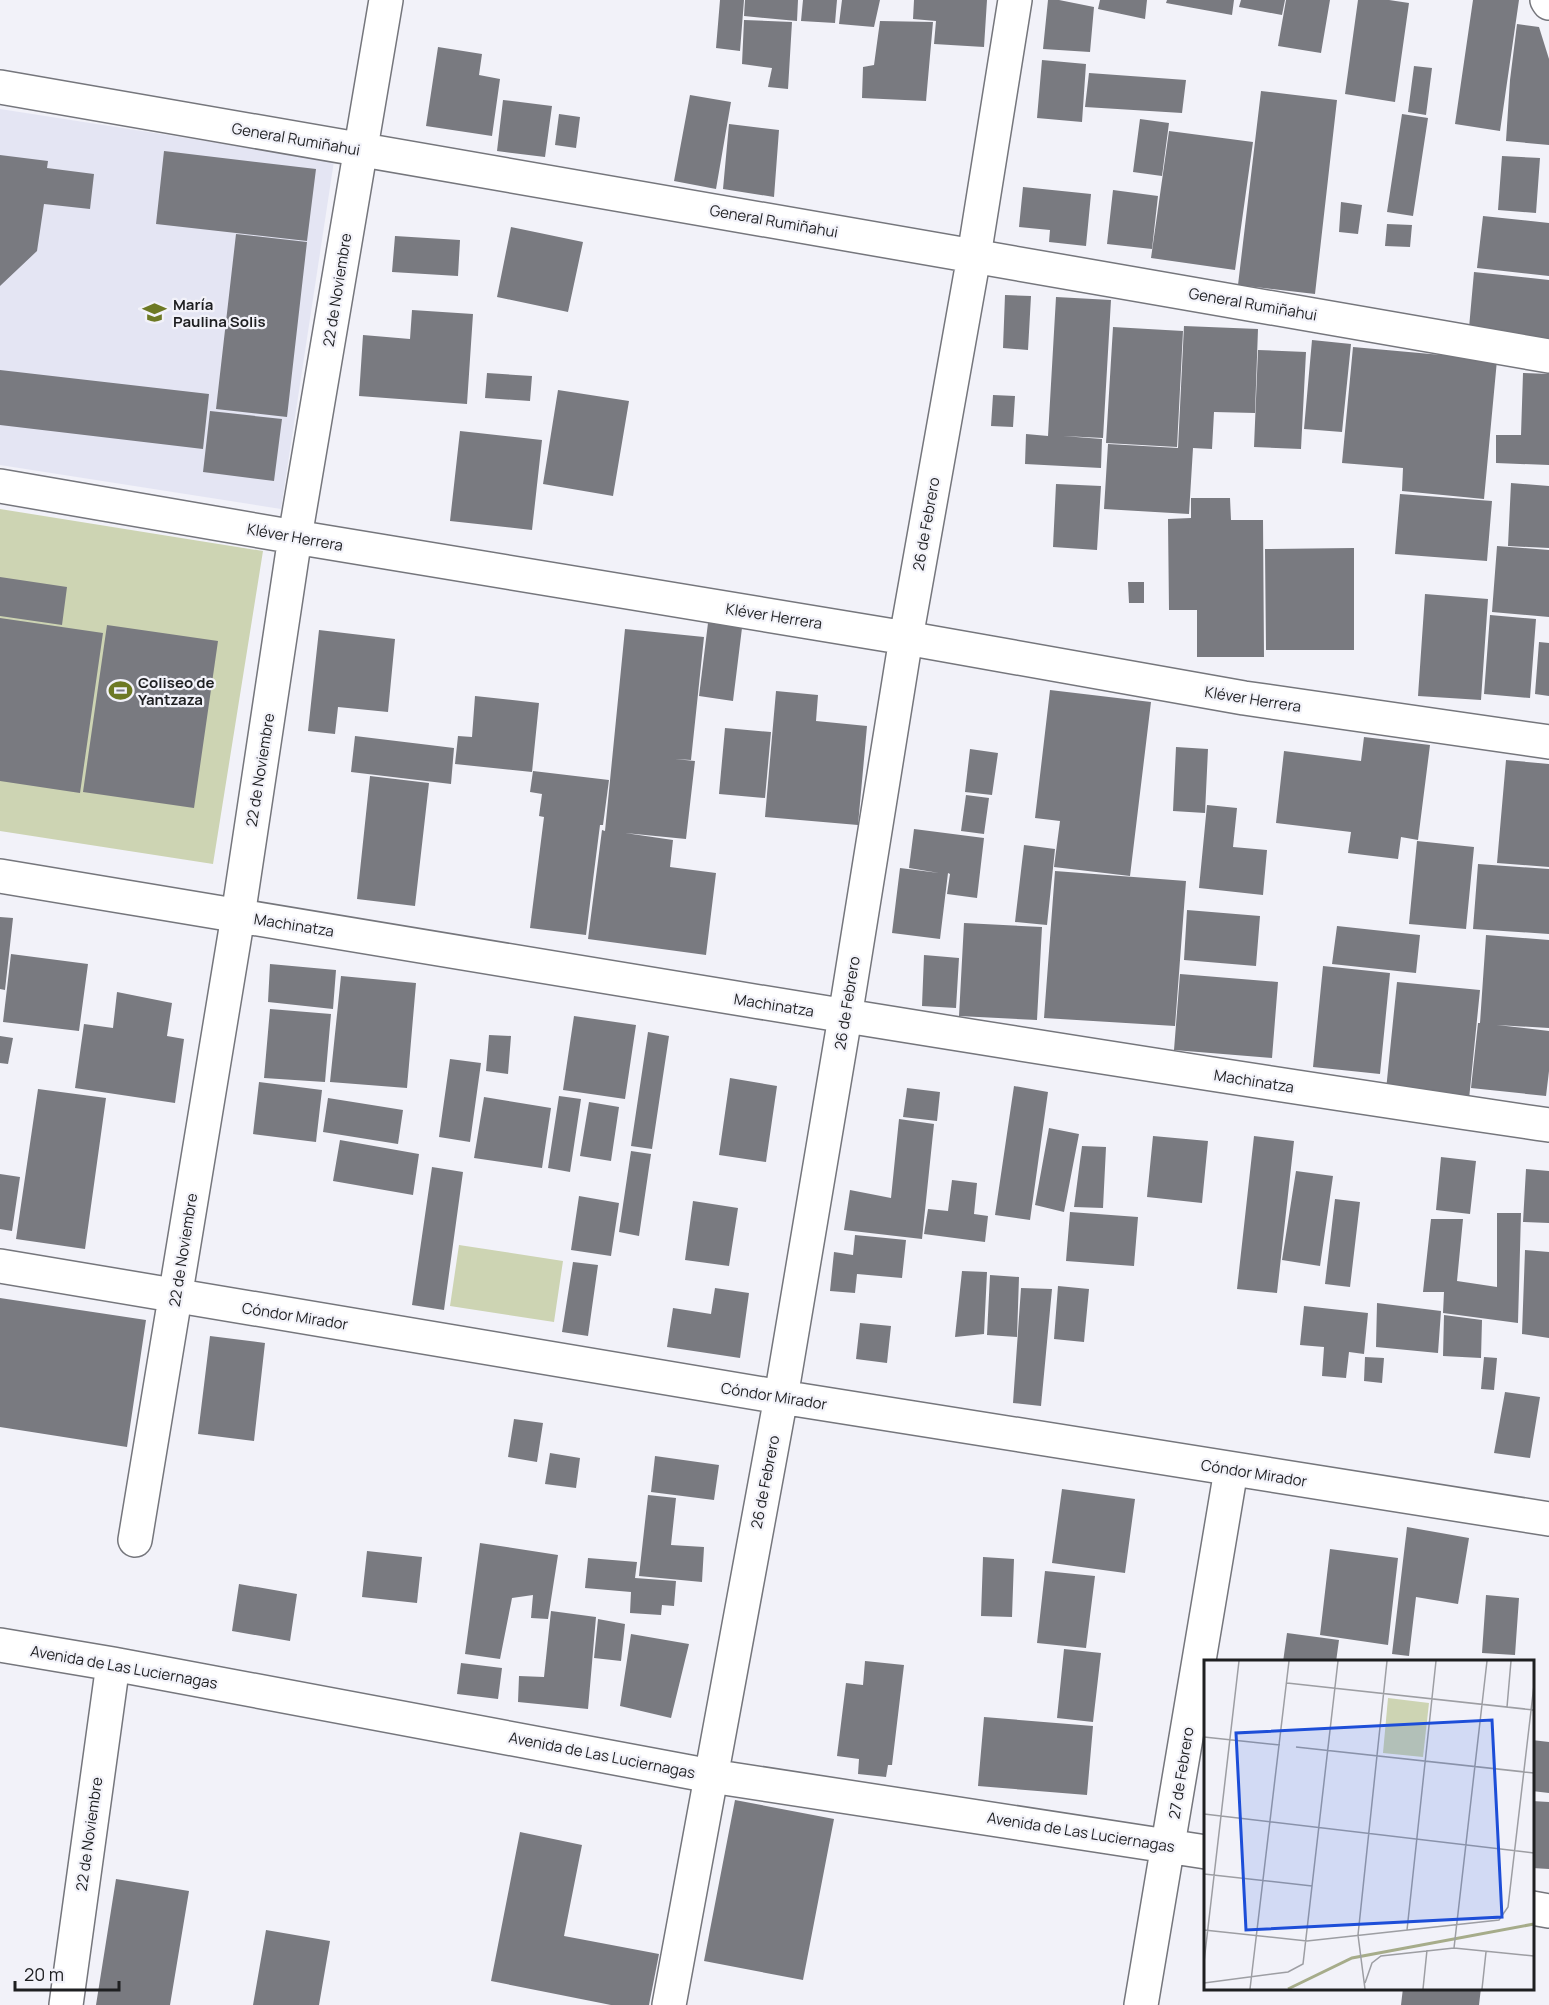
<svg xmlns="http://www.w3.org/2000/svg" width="1549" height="2005" font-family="Manrope,sans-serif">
	<rect width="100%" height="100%" fill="#f2f2f9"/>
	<path fill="#e4e5f3" d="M0 109 334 161 281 509 0 465Z"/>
	<path fill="#cdd4b3" d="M0 509 263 551 213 864 0 831Z
		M459 1245 563 1261 554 1322 450 1306Z"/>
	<path fill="#797a80" d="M720 0H744L740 51 716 48Z
		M745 0H798L797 21 744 16Z
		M803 0H837L835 23 801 21Z
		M842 0H880L874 27 839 24Z
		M914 0H987L984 47 934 44 936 21 913 19Z
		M1048 0H1059L1094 7 1090 52 1043 49Z
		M1100 0H1147L1145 19 1098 9Z
		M1167 0H1234L1232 15 1166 3Z
		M1241 0H1285L1282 15 1239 7Z
		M1286 0H1330L1321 53 1278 46Z
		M1358 0H1389L1409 3 1395 102 1345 94Z
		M1473 0H1519L1500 131 1455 124Z
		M744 20 792 22 788 89 768 87 772 68 742 64Z
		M880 21 933 22 926 101 862 98 863 67 874 65Z
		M1517 24 1539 27 1549 59V145L1506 141 1510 80Z
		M438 47 482 54 479 75 500 79 492 136 426 126Z
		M1042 60 1086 64 1082 122 1037 118Z
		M1414 66 1432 68 1426 115 1408 112Z
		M1089 73 1186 80 1182 113 1085 107Z
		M1261 91 1337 100 1315 294 1238 285Z
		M690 95 731 102 716 189 674 181Z
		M503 100 552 106 545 157 497 151Z
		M559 114 580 117 576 148 555 145Z
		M1402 114 1428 118 1413 216 1387 212Z
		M1140 119 1169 123 1162 176 1133 172Z
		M729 124 779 130 774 197 723 189Z
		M1169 131 1253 142 1235 270 1151 258Z
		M164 151 316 169 307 241 156 224Z
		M0 155 48 161 47 168 94 174 90 209 44 204 37 251 0 286Z
		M1502 156 1540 158 1536 213 1498 210Z
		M1023 187 1091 194 1086 246 1049 242 1050 230 1019 227Z
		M1113 190 1158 196 1152 249 1107 244Z
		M1341 202 1362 205 1358 234 1339 232Z
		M1483 216 1549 223V276L1477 268Z
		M1387 224 1412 225 1410 247 1385 246Z
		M511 227 583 242 568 312 497 297Z
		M236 234 307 242 287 417 216 409Z
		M395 236 460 240 458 276 392 272Z
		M1474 272 1549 280V347L1468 339Z
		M1005 295 1031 296 1028 350 1003 348Z
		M1056 297 1111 300 1103 438 1063 436 1102 439 1101 468 1025 464 1026 434 1048 436Z
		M412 310 473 314 467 404 359 396 363 335 410 339Z
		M1184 326 1258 329 1255 413 1214 412 1212 449 1193 448 1189 514 1104 509 1108 444 1178 448Z
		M1113 327 1183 331 1177 447 1106 443Z
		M1312 340 1351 344 1342 432 1304 429Z
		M1353 347 1497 360 1484 499 1402 491 1403 468 1342 463Z
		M1258 350 1306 352 1301 449 1254 447Z
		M0 370 209 394 203 449 0 425Z
		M487 373 532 376 530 401 485 398Z
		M1523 373 1549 374V465L1496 463V435H1521Z
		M558 390 629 401 613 496 543 484Z
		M993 395 1015 396 1013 427 991 426Z
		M210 411 282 419 274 481 203 472Z
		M460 431 542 440 532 530 450 521Z
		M1511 483 1549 486V548L1508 546Z
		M1056 484 1101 486 1097 550 1053 547Z
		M1400 494 1492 501 1487 561 1395 554Z
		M1191 498H1230L1231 520H1263L1264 657H1197V610H1169L1168 519 1191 518Z
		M1497 546 1549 550V617L1492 612Z
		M1354 548V650H1266L1265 549Z
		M0 577 67 587 62 625 0 616Z
		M1128 582H1144V603H1129Z
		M1425 594 1488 599 1481 700 1418 696Z
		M1490 615 1536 619 1530 698 1484 694Z
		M0 618 103 633 80 793 0 781Z
		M708 623 742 628 733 701 699 696Z
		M107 625 218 641 194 808 83 792Z
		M625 629 704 637 691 760 675 759 695 761 686 839 625 833 673 840 670 867 716 873 706 955 588 939 602 830 605 831Z
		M319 630 395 639 388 712 338 707 335 734 308 731Z
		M1539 642 1549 643V696L1535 694Z
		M1050 690 1151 702 1130 876 1054 867 1060 821 1035 818Z
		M776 691 818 695 816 721 867 726 858 825 765 817Z
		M475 696 539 703 532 772 455 764 458 736 472 737Z
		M725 728 771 732 765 798 719 794Z
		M355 736 454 748 451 784 351 772Z
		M1364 737 1430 745 1418 840 1401 837 1398 859 1348 853 1351 832 1276 823 1284 751 1361 761Z
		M1176 747 1208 749 1205 813 1173 811Z
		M970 749 998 753 992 795 965 792Z
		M1506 760 1549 764V867L1497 863Z
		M533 771 609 780 603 825H600L586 935 530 928 544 817 539 816 542 794 530 792Z
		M370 776 429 783 415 906 357 899Z
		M966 795 989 798 984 834 961 831Z
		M1207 805 1237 808 1233 847 1267 850 1263 895 1199 888Z
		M914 829 984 838 977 898 947 894 950 874 948 873 940 939 892 933 900 868 939 873 909 868Z
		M1417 841 1474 847 1466 929 1409 924Z
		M1024 845 1055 849 1047 925 1015 922Z
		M1478 864 1549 869V934L1473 929Z
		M1055 871 1186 881 1175 1026 1044 1018Z
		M1187 910 1260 916 1256 966 1184 960Z
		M0 917 13 918 5 990 0 989Z
		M964 923 1042 927 1037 1020 959 1016Z
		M1337 926 1420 935 1416 973 1332 964Z
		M1486 935 1549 940V1028L1497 1025 1549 1031V1071L1546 1096 1471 1088 1478 1023H1480Z
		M11 954 88 964 79 1031 3 1022Z
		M924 955 959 958 956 1008 922 1006Z
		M270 964 336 970 333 1009 268 1002Z
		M1323 966 1390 973 1380 1074 1313 1067Z
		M1180 974 1278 982 1272 1058 1174 1050Z
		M341 976 416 983 407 1088 330 1082Z
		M1397 982 1480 990 1469 1099 1386 1090Z
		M117 992 172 1003 167 1036 184 1039 175 1103 75 1088 84 1024 113 1028Z
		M270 1009 331 1014 325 1082 264 1078Z
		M574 1016 636 1025 625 1099 563 1090Z
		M648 1032 669 1036 652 1149 631 1146Z
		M489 1035 511 1036 508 1074 486 1071Z
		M0 1036 13 1038 8 1064 0 1063Z
		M450 1059 481 1063 470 1142 439 1137Z
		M730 1078 777 1086 766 1162 719 1155Z
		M259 1082 322 1090 316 1142 253 1134Z
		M1014 1086 1048 1092 1030 1220 995 1215Z
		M907 1088 940 1092 937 1121 903 1117Z
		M38 1089 106 1098 85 1249 16 1239Z
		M559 1096 581 1099 570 1172 548 1168Z
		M484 1097 551 1108 542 1168 474 1158Z
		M328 1098 403 1110 398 1144 323 1132Z
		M589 1102 619 1107 611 1161 580 1156Z
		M899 1119 934 1124 922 1239 844 1230 850 1190 891 1198Z
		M1049 1128 1079 1134 1064 1212 1035 1205Z
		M1153 1136 1208 1141 1202 1203 1147 1197Z
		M1254 1136 1294 1141 1277 1293 1237 1289Z
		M340 1140 419 1154 413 1195 333 1181Z
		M1082 1146 1106 1147 1103 1208 1074 1207Z
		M631 1151 651 1154 639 1236 619 1232Z
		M1441 1157 1476 1161 1470 1214 1436 1210Z
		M432 1167 463 1172 444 1310 412 1305Z
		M1526 1169 1549 1171V1223L1523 1222Z
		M1296 1171 1333 1176 1320 1266 1282 1260Z
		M0 1174 20 1177 12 1231 0 1229Z
		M952 1180 977 1183 974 1214 988 1216 985 1242 924 1234 928 1209 948 1211Z
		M579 1196 619 1203 611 1256 571 1250Z
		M1335 1199 1360 1202 1350 1287 1325 1284Z
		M693 1201 738 1208 729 1266 685 1260Z
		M1070 1212 1138 1217 1134 1266 1066 1261Z
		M1497 1213H1521L1518 1323 1443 1313 1444 1292H1423L1431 1219H1463L1457 1281 1497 1287Z
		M855 1235 906 1240 902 1278 857 1274 855 1293 830 1291 834 1252 853 1255Z
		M1525 1250 1549 1252V1338L1522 1334Z
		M573 1262 598 1265 588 1336 562 1332Z
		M962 1271 987 1272 984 1334 955 1337Z
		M990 1275 1019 1277 1017 1337 987 1335Z
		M1058 1286 1089 1289 1084 1342 1054 1339Z
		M715 1288 749 1293 740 1358 667 1347 673 1308 711 1314Z
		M1021 1288 1052 1289 1041 1406 1013 1403Z
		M0 1298 146 1320 127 1447 0 1427Z
		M1377 1303 1441 1311 1438 1353 1376 1347Z
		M1304 1306 1368 1313 1364 1354 1349 1352 1346 1378 1322 1376 1324 1347 1300 1345Z
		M1444 1315 1482 1320 1481 1358 1443 1356Z
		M860 1323 891 1326 887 1363 856 1359Z
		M210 1336 265 1343 254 1441 198 1434Z
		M1365 1357 1384 1358 1382 1383 1364 1381Z
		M1484 1357 1497 1358 1494 1390 1481 1389Z
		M1505 1392 1540 1397 1530 1458 1494 1453Z
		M514 1419 543 1423 537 1462 508 1457Z
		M550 1453 580 1458 576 1488 545 1484Z
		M655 1456 719 1465 714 1500 651 1492Z
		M1062 1489 1135 1499 1125 1573 1052 1563Z
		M648 1495 676 1498 671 1545 704 1547 702 1582 639 1576Z
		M1407 1527 1469 1538 1458 1604 1416 1597 1409 1656 1392 1654Z
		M480 1543 558 1555 548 1619 531 1618 533 1595 512 1598 500 1659 465 1654Z
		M1330 1549 1398 1558 1388 1645 1320 1635Z
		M367 1551 422 1557 417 1603 362 1597Z
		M983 1557 1014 1559 1012 1617 981 1616Z
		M588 1558 637 1562 635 1578 676 1581 674 1606 662 1605 661 1615 630 1613 631 1592 585 1588Z
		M1045 1571 1095 1576 1086 1648 1037 1643Z
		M239 1584 297 1594 290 1641 232 1631Z
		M1486 1595 1519 1598 1515 1655 1482 1653Z
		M551 1611 596 1617 588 1709 518 1702 519 1676 544 1677Z
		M598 1619 625 1624 621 1661 594 1658Z
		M1287 1633 1339 1640 1336 1662H1283Z
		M631 1634 689 1644 671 1718 620 1706Z
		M1064 1649 1101 1653 1093 1722 1057 1718Z
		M865 1661 904 1665 892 1765H888L886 1777 858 1774 859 1759 837 1756 846 1683 863 1685Z
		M461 1663 502 1668 498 1699 457 1694Z
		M984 1717 1093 1726 1087 1795 978 1786Z
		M1532 1740 1549 1742V1793L1532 1791Z
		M735 1800 834 1819 803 1980 704 1961Z
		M1532 1801 1549 1802V1869L1532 1868Z
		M520 1832 582 1845 564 1936 659 1954 649 2005H611L491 1981Z
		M116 1879 189 1891 170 2005H96Z
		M266 1930 330 1941 319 2005H253Z
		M1403 1988H1481L1479 2005H1401Z"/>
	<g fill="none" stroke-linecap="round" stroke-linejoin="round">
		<defs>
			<path id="street" d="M1547 0 1549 3
				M0 87 1549 356
				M0 486 295 537 906 638 1244 698 1549 742
				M0 876C516 962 1031 1049 1549 1125
				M0 1266 781 1397 1549 1519
				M135 1540 238 916 295 537 386 0
				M0 1645 113 1664 711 1776 1206 1852
				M1532 1908 1549 1911
				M66 2005 113 1664
				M669 2005 781 1397 845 1017 906 638 974 256 1015 0
				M1141 2005 1231 1470"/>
		</defs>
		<use href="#street" stroke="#75767c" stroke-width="36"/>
		<use href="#street" stroke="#fff" stroke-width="33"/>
	</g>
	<defs>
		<symbol id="school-bare" viewBox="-9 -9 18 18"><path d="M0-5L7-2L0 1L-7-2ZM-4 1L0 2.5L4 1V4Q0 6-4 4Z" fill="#6d7924" stroke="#f2f2f9" stroke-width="2.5" paint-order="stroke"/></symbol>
		<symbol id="stadium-bare" viewBox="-9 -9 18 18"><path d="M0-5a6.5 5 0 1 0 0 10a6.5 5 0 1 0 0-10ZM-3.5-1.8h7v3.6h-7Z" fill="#6d7924" stroke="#f2f2f9" stroke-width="2.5" paint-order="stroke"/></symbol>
	</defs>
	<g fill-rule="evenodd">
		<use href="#school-bare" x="138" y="296" width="33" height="33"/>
		<use href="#stadium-bare" x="104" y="674" width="33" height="33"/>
	</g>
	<g text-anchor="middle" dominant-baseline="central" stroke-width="4.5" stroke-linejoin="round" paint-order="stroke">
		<g font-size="15" fill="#1e1f21" stroke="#f2f2f9">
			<text transform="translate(296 139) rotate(10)">General Rumiñahui</text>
			<text transform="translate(774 221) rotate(10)">General Rumiñahui</text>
			<text transform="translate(337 290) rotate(-81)">22 de Noviembre</text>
			<text transform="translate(1253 304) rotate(10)">General Rumiñahui</text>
			<text transform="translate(926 524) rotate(-80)">26 de Febrero</text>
			<text transform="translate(295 537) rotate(10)">Kléver Herrera</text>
			<text transform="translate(774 616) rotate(9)">Kléver Herrera</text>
			<text transform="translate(1253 699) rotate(9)">Kléver Herrera</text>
			<text transform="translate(260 770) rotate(-81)">22 de Noviembre</text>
			<text transform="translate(294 925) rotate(9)">Machinatza</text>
			<text transform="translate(847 1003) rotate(-81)">26 de Febrero</text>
			<text transform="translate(774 1005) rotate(9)">Machinatza</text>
			<text transform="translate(1254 1081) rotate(9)">Machinatza</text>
			<text transform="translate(183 1250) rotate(-81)">22 de Noviembre</text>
			<text transform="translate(295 1316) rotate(9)">Cóndor Mirador</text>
			<text transform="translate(774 1396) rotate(9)">Cóndor Mirador</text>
			<text transform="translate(1254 1473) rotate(9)">Cóndor Mirador</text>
			<text transform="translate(765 1482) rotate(-79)">26 de Febrero</text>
			<text transform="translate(124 1667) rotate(10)">Avenida de Las Luciernagas</text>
			<text transform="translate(602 1755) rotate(11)">Avenida de Las Luciernagas</text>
			<text transform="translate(1181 1773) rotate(-81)">27 de Febrero</text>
			<text transform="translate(1081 1832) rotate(9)">Avenida de Las Luciernagas</text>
			<text transform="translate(89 1834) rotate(-82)">22 de Noviembre</text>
		</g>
		<g font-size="15" font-weight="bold" fill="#1e1f21" stroke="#f2f2f9" text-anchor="start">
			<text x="173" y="304">María<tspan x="173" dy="17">Paulina Solis</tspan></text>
			<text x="138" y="682">Coliseo de<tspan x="138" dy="17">Yantzaza</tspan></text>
		</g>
	</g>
	<g transform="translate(1204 1660)">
		<rect width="330" height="330" fill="#f2f2f9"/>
		<path d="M184 38 225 43 219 97 179 93Z" fill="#cdd4b3"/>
		<path fill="none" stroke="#a6ac8a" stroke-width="3" d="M84 329 148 298 330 264"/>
		<path fill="none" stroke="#9d9ea3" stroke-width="1.5" d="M83 23 330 50M303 47 307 1M0 77 76 85M92 87 330 113M0 154 330 193M0 214 108 226M0 270 103 281 295 260 304 247 330 25M203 270 232 1M250 288 283 1M0 302 35 1M0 323 84 312 99 304 134 1M161 323 168 303 177 296 250 288 330 296M46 329 85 1M161 329 154 275 183 1M219 329 223 290M278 329 282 292"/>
		<path fill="#1d4ed8" fill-opacity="0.15" stroke="#1d4ed8" stroke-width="3" d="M288 60 298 257 42 270 32 73Z"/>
		<rect width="330" height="330" fill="none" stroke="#1e1f21" stroke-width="3"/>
	</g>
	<path d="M15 1981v9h104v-9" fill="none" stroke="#1e1f21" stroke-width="3"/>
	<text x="24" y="1981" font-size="18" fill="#1e1f21" stroke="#f2f2f9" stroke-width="4.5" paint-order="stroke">20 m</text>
</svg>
